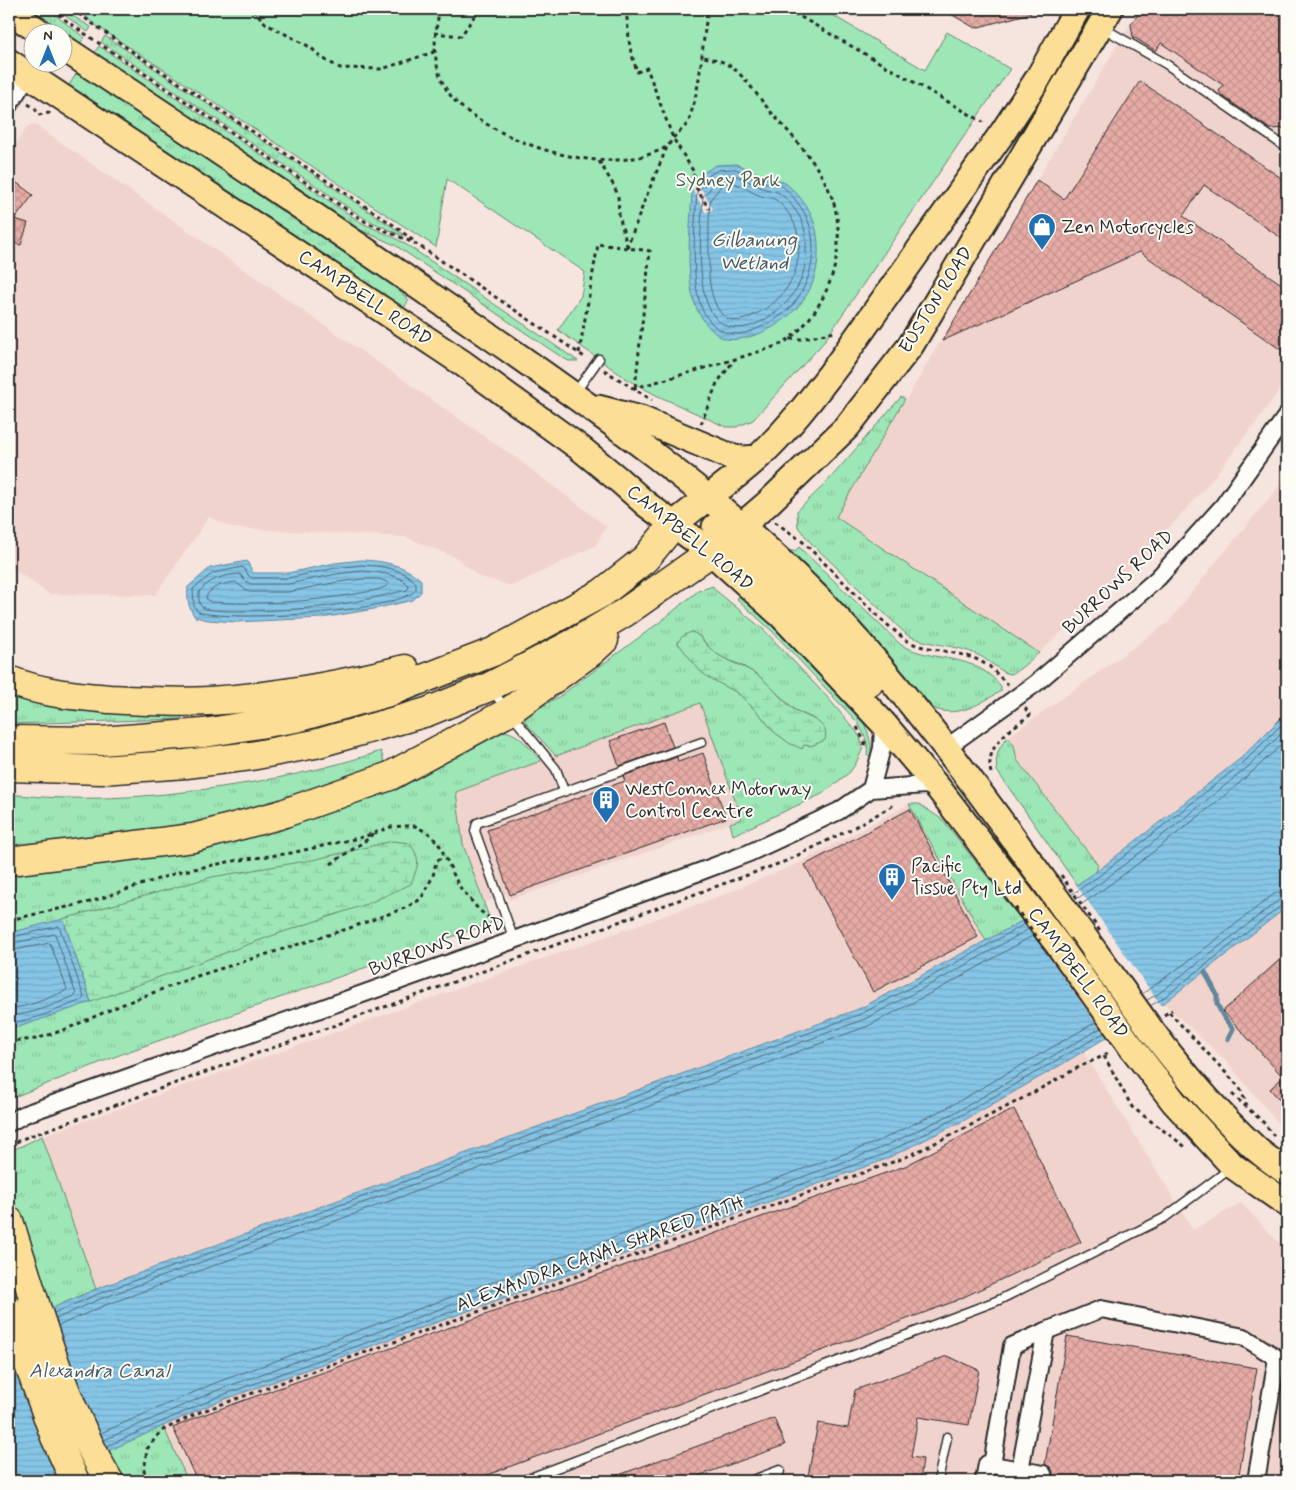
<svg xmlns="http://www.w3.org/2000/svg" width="1296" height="1490" font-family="Mynerve,sans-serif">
	<defs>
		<pattern id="grass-tufts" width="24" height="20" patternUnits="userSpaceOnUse" patternTransform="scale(1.25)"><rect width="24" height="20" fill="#9de6b5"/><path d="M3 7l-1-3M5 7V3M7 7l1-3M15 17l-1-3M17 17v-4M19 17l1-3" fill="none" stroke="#87c59c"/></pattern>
		<pattern id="wetland-marsh" width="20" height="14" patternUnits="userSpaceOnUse" patternTransform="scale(1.25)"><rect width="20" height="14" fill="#9de6b5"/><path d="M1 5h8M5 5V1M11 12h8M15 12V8" fill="none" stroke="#87c59c"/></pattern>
		<pattern id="water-rules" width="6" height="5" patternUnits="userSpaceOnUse" patternTransform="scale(1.25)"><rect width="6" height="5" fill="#86c5e6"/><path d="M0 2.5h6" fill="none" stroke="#74a9c5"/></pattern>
		<pattern id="building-cross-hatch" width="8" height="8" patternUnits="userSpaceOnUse" patternTransform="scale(1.25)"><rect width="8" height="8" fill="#e6aba5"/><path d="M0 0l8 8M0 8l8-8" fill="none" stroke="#c5938e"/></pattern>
	</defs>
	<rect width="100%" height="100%" fill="#f6e4de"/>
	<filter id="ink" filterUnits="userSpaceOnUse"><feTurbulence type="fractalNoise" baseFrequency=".02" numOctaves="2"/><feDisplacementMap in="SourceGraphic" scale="10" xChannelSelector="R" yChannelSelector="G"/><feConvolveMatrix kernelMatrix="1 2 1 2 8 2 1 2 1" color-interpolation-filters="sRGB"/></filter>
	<g filter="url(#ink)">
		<path fill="#f1d3cd" d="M1139 9H1287V378L1261 416 1209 483 1144 556 1039 653 836 517Z
			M34 124 520 461 606 526 595 546 512 586 478 576 457 558 405 537 233 528 209 517 155 595 49 594 9 566V153L28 126Z
			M1287 477V712L1241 758 1096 872 1098 865 1017 760 1014 745 1008 737 1169 622 1211 568Z
			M700 703 742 819 509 900 507 894 484 903 463 844 456 792Z
			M909 804 986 941 861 1008 96 1289 42 1136 720 896 799 863Z
			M1287 907V1134L1228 1063 1164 1003Z
			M1083 1051 1193 1230 1241 1203 1287 1251V1481H188L163 1426 222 1400 884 1160 963 1121Z"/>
		<path fill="url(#grass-tufts)" stroke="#648870" fill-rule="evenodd" d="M28 9H47L85 38 80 43Z
			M56 9H61L91 27 88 32Z
			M105 36 403 234 402 236 364 218 101 42Z
			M99 46 362 223 397 239 410 247 578 361H569L563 358 408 254 395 245 358 229 333 213 94 53Z
			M76 74 94 82 380 274 409 300 403 309 69 85Z
			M901 397 905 399 836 517 1039 653C1032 658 1018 672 1011 674 1004 675 986 658 978 655 956 644 929 646 907 635L811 543 798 527 797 511 827 482Z
			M799 547 901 645C937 664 972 651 1001 686V691C981 703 959 718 935 709 928 706 921 700 915 696L794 562 788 551H795Z
			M713 586 714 589 764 630 828 698 855 730 860 737 863 748 856 763 850 772 822 794 733 835 730 823 742 819 700 703 556 756 526 723 525 718 529 713 557 698 660 622 698 591ZM699 635 711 650 723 658 741 665 759 676 795 710 816 720 774 732C763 718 753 705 739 694 722 681 708 681 694 662Z
			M742 592 760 608 859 714C867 728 872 740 871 756L867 755C869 742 864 734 858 723L772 631 737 599Z
			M9 689 181 713 182 719 9 724Z
			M500 731C518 730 530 749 541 761L456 792 463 844 491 923 127 1052 9 1099V874L164 856 224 842Z
			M1008 737 1014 745 1017 760 1098 865 1096 872 1077 885 997 771C995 757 998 747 1008 737Z
			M381 751 386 768 236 820 9 852V794C77 802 146 798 214 788 273 780 324 770 381 751Z
			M909 804H919L943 820 1022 921 986 941Z
			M42 1136 96 1289 9 1327V1152Z
			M163 1426 188 1481H42L49 1477Z"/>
		<path fill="url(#wetland-marsh)" stroke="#648870" d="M692 632C702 636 704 644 712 650 725 662 744 665 759 676 772 686 782 701 795 710 807 718 830 721 825 740L811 746 804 745 802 749 789 743 774 732 762 717 738 693 709 678 700 671 678 643C681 636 685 634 692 632Z
			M393 841 409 843C422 859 418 866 411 884L367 904 274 935 91 1002 63 919 212 877 312 860Z"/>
		<path fill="#9de6b5" stroke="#648870" d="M80 9H822L925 70 947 32 1010 69 823 343 753 420 736 427H726L656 395 628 380 558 330 581 296 585 272 447 179 436 247 92 23Z"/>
		<path fill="url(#water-rules)" stroke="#62879b" d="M736 164C747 168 757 174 767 178 773 180 780 179 785 183 800 194 812 212 816 229 819 244 819 261 815 275 807 307 776 331 745 338 738 339 730 341 723 338 712 334 700 317 696 307 684 276 691 223 692 190L699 185 703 180 700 175 716 165Z
			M362 560C384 561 405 565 421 580V592L413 600 374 609 322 618 236 622 208 620 195 617C188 607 187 599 188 587L210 568 247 561 253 573H288L335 563Z
			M1287 712V907L1164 1003 1054 1069 963 1121 884 1160 212 1404 42 1481H9V1327L96 1289 861 1008 1022 921 1096 872 1241 758Z
			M63 919 91 1002 19 1027H9V933Z"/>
		<path fill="#f6e4de" d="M698 183 713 209 706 213 691 187Z
			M1075 883 1162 1007 1108 1040 1021 918Z"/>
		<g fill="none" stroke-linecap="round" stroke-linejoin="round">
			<path stroke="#4f6976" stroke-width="1" d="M736 169C747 173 756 180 767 183 771 185 778 184 782 186 789 191 797 202 802 209 822 240 813 285 788 310 779 318 769 323 759 328 739 337 722 337 708 319 688 296 695 222 697 192L707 183 708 176 718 170Z
				M735 175C745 179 753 184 762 188 767 190 773 190 777 192 785 195 793 207 798 214 805 225 807 238 806 250 806 266 803 280 793 294 778 317 732 346 712 313 695 287 701 227 703 196 720 182 708 176 735 175Z
				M734 183C743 186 752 193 761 196 766 198 772 197 776 200 789 210 798 226 799 242 800 276 784 301 754 315 748 318 739 322 732 320 714 317 708 283 709 268 709 258 708 205 711 199 714 194 719 190 722 184Z
				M362 565C381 566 403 568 416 583V590C394 613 231 622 198 612L194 606 193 589 213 573 243 567 249 576 252 578H288L336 568Z
				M362 571C375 572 403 574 409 587L407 590C378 597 349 604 320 607 303 609 212 615 202 607 198 604 199 596 199 592 209 579 224 575 240 574L245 581 251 584H288L337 574Z
				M363 579H379L387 582 388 585C380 591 365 592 355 594 308 602 259 605 211 602L207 600 206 597C211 586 224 584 235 582L249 592H288L338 582Z
				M1071 895 1099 876 1244 762 1287 719
				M1075 900 1103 881 1181 821 1249 766 1287 728
				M1079 906C1108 887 1135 866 1162 845 1206 811 1248 778 1287 739
				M9 938 59 926 84 997 82 1000C59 1008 34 1022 9 1022
				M9 944 55 934 76 994 75 996C54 1004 31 1016 9 1015
				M9 951 50 943 67 989 65 991C48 998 28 1008 9 1008
				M1142 994 1194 957 1274 894 1287 890
				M1147 1000 1158 994 1279 900 1287 898
				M1150 1006 1162 999 1282 905 1287 904
				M54 1313 98 1294 863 1013 943 970 1025 924
				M56 1319 100 1299 865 1019 946 976 1029 929
				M58 1326 103 1306 868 1026 950 983 1034 935
				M101 1433 215 1383 877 1142 954 1104 1096 1022
				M104 1440 218 1390 879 1149 958 1111 1101 1028
				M107 1446 220 1396 882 1155 960 1116 1104 1033"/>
			<path stroke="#62879b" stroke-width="5" d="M1205 972 1217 995V1004L1223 1016 1233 1029 1228 1039
				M88 1470 93 1481"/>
		</g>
		<path fill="url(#building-cross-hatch)" stroke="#2b2b2b" d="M942 9H1030L1031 13 975 28Z
			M1142 9H1287V128L1270 129 1221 95 1219 91 1223 85 1161 43 1156 51 1133 37 1131 24Z
			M1140 81 1287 182V242L1204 185 1183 216 1287 288V354L1140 252 942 341 1037 180 1064 199Z
			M9 177 33 195 15 219 28 223 21 245 9 242Z
			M664 722 673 747 619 766 610 741Z
			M703 753 726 818 510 895 487 830 625 781 623 776 677 757 678 762Z
			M910 809 978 937 873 992 805 865Z
			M1287 953V1108L1270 1089 1283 1077 1223 1011Z
			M1014 1109 1081 1242 953 1302 471 1481H197L173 1428 197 1417 905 1166Z
			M1067 1336 1257 1368 1238 1481H1050L1053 1476V1471L1050 1467 1045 1464Z
			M947 1356 979 1370 969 1425 918 1417 911 1457 923 1459 920 1481H807L818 1423 848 1428 855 1390Z
			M774 1418 785 1445 684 1481H605V1480Z"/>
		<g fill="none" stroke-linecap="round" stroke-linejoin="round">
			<defs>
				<path id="service" d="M1103 28 1166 64 1287 148
					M575 393 599 359
					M492 691 556 769 564 791
					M514 940 475 831 477 823 702 742
					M522 1481 999 1300 1164 1218 1231 1168
					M750 1481 780 1470 778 1481
					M938 1481 947 1437"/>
				<path id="minor" d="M9 105 36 62
					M946 748 1035 684 1158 578 1223 506 1287 415
					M871 789 882 748 883 723
					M9 1123 25 1114 514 940 699 872 749 853 839 811 871 789 925 785 939 789
					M992 1465 1012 1346 1046 1331
					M1020 1470 1046 1331 1101 1309 1244 1337 1277 1358 1256 1481
					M984 1481 987 1464 1043 1474"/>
				<path id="primary" d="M9 11 40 32
					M62 47C202 140 341 232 478 328 596 410 715 493 816 596 921 704 1007 830 1095 952
					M9 62 461 362 580 448 619 480 646 504 711 552 782 616 883 723 939 789 1059 946
					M598 408 641 419 734 458 744 459 757 458
					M674 524C701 502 729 483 755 460 786 432 813 397 838 364L1003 132 1037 80 1077 9
					M715 527C766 579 824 626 870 683
					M711 552 768 503 847 427 911 345 1110 9
					M1151 1030C1182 1071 1215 1111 1253 1146 1263 1156 1276 1164 1287 1172
					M1130 1045 1174 1102 1233 1166 1287 1204"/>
				<path id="motorway" d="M9 680C40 693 77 696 110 699 143 701 176 703 209 701 275 697 340 685 405 669
					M9 740 100 741 204 733 296 718 389 692 493 652 602 593 645 559 674 524
					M9 767 101 770 186 764 251 756 315 744 427 712 489 687 574 643 624 613 711 552
					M9 861 193 838 279 815 390 776 508 712 591 652 604 640
					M9 1221C37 1308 62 1402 109 1481
					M9 1310 55 1437 75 1481"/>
			</defs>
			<use href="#service" stroke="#2b2b2b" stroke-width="11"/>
			<use href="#minor" stroke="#2b2b2b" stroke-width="20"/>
			<use href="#primary" stroke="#2b2b2b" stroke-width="29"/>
			<use href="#motorway" stroke="#2b2b2b" stroke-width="31"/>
			<path stroke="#2b2b2b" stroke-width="3" stroke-dasharray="4 4" stroke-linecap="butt" d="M52 9 69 23 332 200 366 222 418 245 586 358
				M72 9 137 55 395 226 416 243
				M253 9 266 24 310 47 322 58 340 68 382 69 434 52
				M440 9C433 38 431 70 451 96 457 105 468 112 477 118 522 148 596 172 650 154 655 152 663 150 667 146 670 144 671 140 674 137 678 133 683 129 687 124 690 120 691 114 692 110 702 77 702 42 708 9
				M626 9 630 48 637 72 647 68 673 138 695 174 691 179 709 209
				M787 9 983 122
				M434 33 461 36 479 9
				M28 104 35 108 38 115 49 113V112
				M599 161 614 186 618 196 619 215 627 246
				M627 248 646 197 667 147
				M790 339H801L835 332
				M579 353 598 244 650 251 635 388
				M604 370 652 400
				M634 390 635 388C673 377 711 367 748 355 760 351 781 346 790 338 832 305 851 240 829 190 815 159 792 136 770 111 760 99 745 77 733 68 725 61 712 58 701 57
				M701 424 717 383 735 359
				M775 522 803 542 884 622 907 641 919 646 964 655 976 659 989 666 1008 685
				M857 727 865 743 864 746
				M991 773C984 745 1011 729 1030 715L1025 708
				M331 864 368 839 373 833
				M9 920 90 902 179 872 233 861 291 853 363 837 391 827 403 826H415L430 834 440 846 459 886 479 910 496 923
				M1169 1012 1240 1088 1247 1105
				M1164 1015 1172 1010
				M9 1039 13 1041 36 1039 64 1030 121 1005 194 977 347 929 405 908 421 899 433 876 436 862 444 855
				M1104 1056 1132 1107 1187 1148
				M1232 1094 1263 1122 1274 1136
				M9 1146 22 1139 786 861 849 830 896 804
				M143 1481 147 1449 161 1431 200 1412 904 1158C960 1131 1016 1103 1070 1072 1083 1064 1100 1059 1111 1051"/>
			<use href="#service" stroke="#fdfcf7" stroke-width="8"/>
			<use href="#minor" stroke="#fdfcf7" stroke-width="16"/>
			<use href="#primary" stroke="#fcde96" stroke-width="25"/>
			<use href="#motorway" stroke="#fcde96" stroke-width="28"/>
			<defs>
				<path id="primary-bridge" d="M1059 946 1130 1045
					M1095 952 1151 1030"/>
			</defs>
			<use href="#primary-bridge" stroke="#2b2b2b" stroke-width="29" stroke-linecap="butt"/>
			<path stroke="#2b2b2b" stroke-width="3" stroke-dasharray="4 4" stroke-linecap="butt" d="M1061 875 1102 934
				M1015 907 1040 941"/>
			<use href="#primary-bridge" stroke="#fcde96" stroke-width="25"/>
		</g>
	</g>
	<defs>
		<symbol id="shop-pin" viewBox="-11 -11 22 30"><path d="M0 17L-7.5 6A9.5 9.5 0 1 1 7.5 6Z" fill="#1f6fb2" stroke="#fdfcf7"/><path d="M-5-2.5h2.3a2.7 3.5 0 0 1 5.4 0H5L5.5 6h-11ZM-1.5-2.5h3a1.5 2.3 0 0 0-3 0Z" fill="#fff"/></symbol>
		<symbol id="building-pin" viewBox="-11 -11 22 30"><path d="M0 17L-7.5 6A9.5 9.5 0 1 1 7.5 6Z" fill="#1f6fb2" stroke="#fdfcf7"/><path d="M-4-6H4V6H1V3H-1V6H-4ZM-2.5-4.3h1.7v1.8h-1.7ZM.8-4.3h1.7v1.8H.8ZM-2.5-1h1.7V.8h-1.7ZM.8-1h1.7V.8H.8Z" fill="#fff"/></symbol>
	</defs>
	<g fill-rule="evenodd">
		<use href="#shop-pin" x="1026" y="211" width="32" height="43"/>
		<use href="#building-pin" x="590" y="784" width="32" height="43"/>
		<use href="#building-pin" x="876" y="861" width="32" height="43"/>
	</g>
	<g text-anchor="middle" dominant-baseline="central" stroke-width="4" stroke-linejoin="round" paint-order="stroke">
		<g font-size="19" fill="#485a4e" stroke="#fdfcf7">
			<text x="728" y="180">Sydney Park</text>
		</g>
		<g font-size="19" fill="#2b2b2b" stroke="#fdfcf7" text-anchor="start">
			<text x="1061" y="227">Zen Motorcycles</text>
			<text x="625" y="789">WestConnex Motorway<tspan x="625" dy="22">Control Centre</tspan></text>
			<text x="911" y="866">Pacific<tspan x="911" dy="22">Tissue Pty Ltd</tspan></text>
		</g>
		<g font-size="19" fill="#2b2b2b" stroke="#fdfcf7">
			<text transform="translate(365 298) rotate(34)">CAMPBELL ROAD</text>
			<text transform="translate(936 300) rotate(-58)">EUSTON ROAD</text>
			<text transform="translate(690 538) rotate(39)">CAMPBELL ROAD</text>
			<text transform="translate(1118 582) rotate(-43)">BURROWS ROAD</text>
			<text transform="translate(437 946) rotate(-20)">BURROWS ROAD</text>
			<text transform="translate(1078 973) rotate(54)">CAMPBELL ROAD</text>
			<text transform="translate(600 1254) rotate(-20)">ALEXANDRA CANAL SHARED PATH</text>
		</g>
		<g font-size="20" font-style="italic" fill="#465963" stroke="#fdfcf7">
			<text x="754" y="240">Gilbanung<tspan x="754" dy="23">Wetland</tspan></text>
			<text x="99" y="1371">Alexandra Canal</text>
		</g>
	</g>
	<rect width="1296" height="1490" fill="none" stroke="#fdfcf7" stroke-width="30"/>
	<rect x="15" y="15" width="1266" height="1460" fill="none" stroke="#2b2b2b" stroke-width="2" filter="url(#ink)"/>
	<g transform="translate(48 48)"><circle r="24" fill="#fdfcf7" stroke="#a9a8a5"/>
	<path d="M0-4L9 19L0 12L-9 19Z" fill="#1f6fb2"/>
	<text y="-8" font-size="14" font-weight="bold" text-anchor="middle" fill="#2b2b2b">N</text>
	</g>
</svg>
